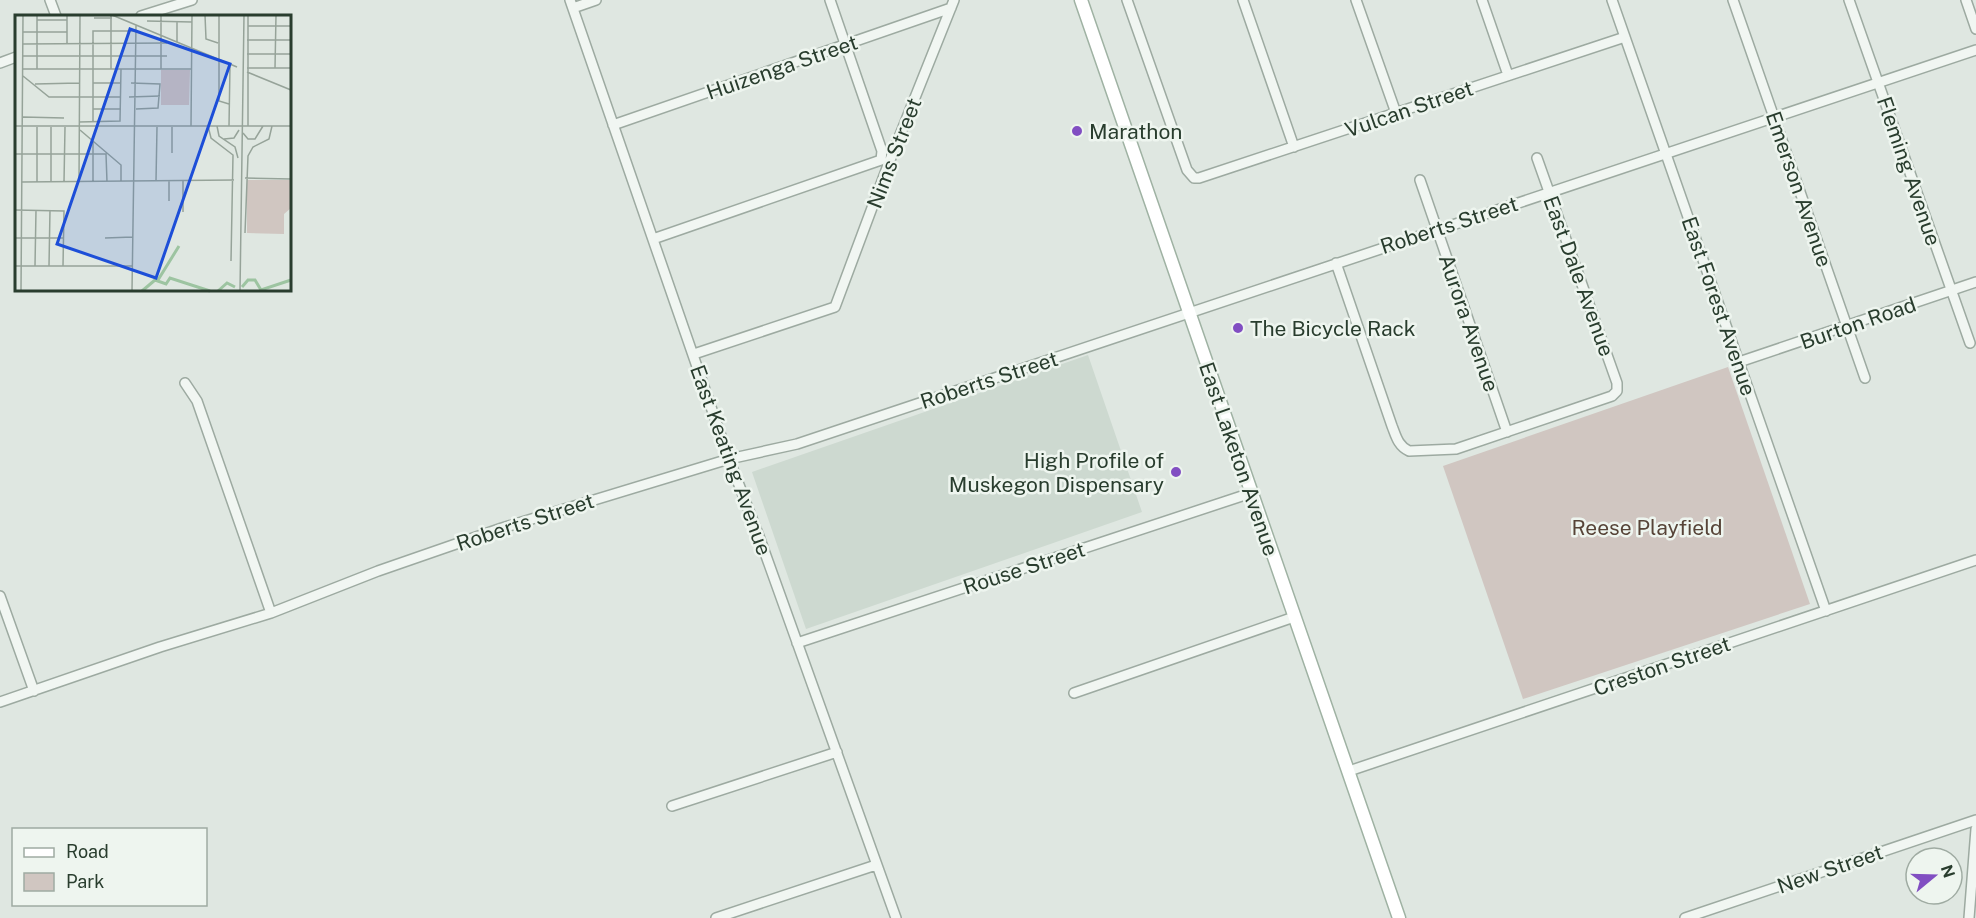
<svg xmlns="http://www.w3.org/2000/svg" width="1976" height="918" font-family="'Public Sans',sans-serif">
	<rect width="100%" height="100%" fill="#dfe7e1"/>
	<path fill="#cdd9d0" d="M1088 355 1142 512 806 629 752 472Z"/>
	<path fill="#d0c6c1" d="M1728 367 1810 604 1523 699 1443 466Z"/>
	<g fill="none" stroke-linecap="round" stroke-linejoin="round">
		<defs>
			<path id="minor" d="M50 0 56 16
				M570 0 729 459 760 539 896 918
				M1127 0 1187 170 1194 178H1199L1625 37
				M1243 0 1294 147
				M1356 0 1396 113
				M1482 0 1508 75
				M1612 0 1826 611
				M1733 0 1865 378
				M1849 0 1970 343
				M1966 0 1976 29
				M573 8 596 0
				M141 16 192 0
				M0 63 16 57
				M613 125 951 8
				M1420 180 1507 432
				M653 239 881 160 882 151 830 0
				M1336 263 1392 426C1396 436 1398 446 1409 451L1456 449 1612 396 1617 391V383L1537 158
				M694 354 835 307 888 165 954 0
				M1739 362 1976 282
				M185 383 197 401 271 613
				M0 596 34 691
				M797 643 1251 493
				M1074 693 1294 617
				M0 702 160 647 271 613 378 571 502 528 729 459 797 444 1976 50
				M1349 771 1976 560
				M672 806 837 752
				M716 918 876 865
				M1685 918 1976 820
				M1969 918 1976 829"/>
			<path id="major" d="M1081 0 1399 918"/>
		</defs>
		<use href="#minor" stroke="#9daaa1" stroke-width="12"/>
		<use href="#major" stroke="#9fb2a3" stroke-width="15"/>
		<use href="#minor" stroke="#f1f6f2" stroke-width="9"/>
		<use href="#major" stroke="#fff" stroke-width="12"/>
	</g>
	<g fill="#814ec2" stroke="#eef5ef" stroke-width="2">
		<circle cx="1077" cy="131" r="6"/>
		<circle cx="1238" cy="328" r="6"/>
		<circle cx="1176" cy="472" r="6"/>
	</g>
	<g text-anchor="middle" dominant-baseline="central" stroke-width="5" stroke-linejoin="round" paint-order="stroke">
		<g font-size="21" fill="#293d2e" stroke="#eef5ef">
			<text transform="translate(782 67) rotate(-19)">Huizenga Street</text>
			<text transform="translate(1409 109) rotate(-19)">Vulcan Street</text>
			<text transform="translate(894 153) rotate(-69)">Nims Street</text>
			<text transform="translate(1909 171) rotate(71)">Fleming Avenue</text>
			<text transform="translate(1799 189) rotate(71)">Emerson Avenue</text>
			<text transform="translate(1449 225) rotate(-18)">Roberts Street</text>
			<text transform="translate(1579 276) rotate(70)">East Dale Avenue</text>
			<text transform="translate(1719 306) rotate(71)">East Forest Avenue</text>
			<text transform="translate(1469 323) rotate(71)">Aurora Avenue</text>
			<text transform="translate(1858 323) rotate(-19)">Burton Road</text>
			<text transform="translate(989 380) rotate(-18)">Roberts Street</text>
			<text transform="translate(1239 459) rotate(71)">East Laketon Avenue</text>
			<text transform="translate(731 460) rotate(70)">East Keating Avenue</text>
			<text transform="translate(525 522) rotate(-18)">Roberts Street</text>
			<text transform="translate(1024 568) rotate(-18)">Rouse Street</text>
			<text transform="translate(1662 666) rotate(-19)">Creston Street</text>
			<text transform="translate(1830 869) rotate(-19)">New Street</text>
		</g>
		<g font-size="21" fill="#293d2e" stroke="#eef5ef" text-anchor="start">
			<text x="1089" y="131">Marathon</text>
			<text x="1250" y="328">The Bicycle Rack</text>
			<text x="1164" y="460" text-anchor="end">High Profile of<tspan x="1164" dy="24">Muskegon Dispensary</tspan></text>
		</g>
		<g font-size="21" fill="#574438" stroke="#eef5ef">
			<text x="1647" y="527">Reese Playfield</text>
		</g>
	</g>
	<g transform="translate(15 15)">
		<rect width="276" height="276" fill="#dfe7e1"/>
		<path d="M146 55H175L174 90H146ZM232 165H276V193L269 199V219L232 218Z" fill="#d0c6c1"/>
		<path fill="none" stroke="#9dc4a1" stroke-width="3" d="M143 265 164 231M227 272 233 265H240L246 275 276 265M127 276 140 265 151 269 155 263 195 276M203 276 212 268 220 272"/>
		<path fill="none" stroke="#96a399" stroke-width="1.5" d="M96 0V54M97 0 222 52M190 0 191 24 203 28M204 0V86L214 89M79 3H97M22 5H52M132 6 177 7M233 11H276M8 17H52M232 25H276M162 27V7M52 28V0M8 29 152 28M232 39H276M8 41H152M232 53H276M260 53 261 0M8 54H176M22 54V0M146 54V0M232 57 276 75M8 61 34 82H106M78 68H106M116 68 145 69 143 93 121 94M20 69 64 68M114 82 145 81M78 94H106M8 102 49 103M64 107 105 106 106 54M78 107V16H121M0 111H276M176 111 177 0M193 111 196 123 218 140 216 246M202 111 204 121 220 132 223 143M214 111 215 50M233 111V0M36 112V167M157 112V138M65 115 106 150V167M228 118 233 124H240L248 111M209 124 219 123 224 115M78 126V166M0 139H91L92 167M230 163 276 164M64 166 65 0M141 166 142 112M7 167 219 165M22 167V112M49 167 50 112M154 186V166M0 195 49 196 48 251M168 197V166M230 218 233 141 238 132 254 124 257 111M0 223H48M90 223 118 222M0 251H118M20 251 21 195M34 251 35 195M6 276 8 0M117 276 121 10M225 276 229 0"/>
		<path fill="#1d4ed8" fill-opacity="0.15" stroke="#1d4ed8" stroke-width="3" d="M115 14 215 49 141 263 42 229Z"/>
		<rect width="276" height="276" fill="none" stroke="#293d2e" stroke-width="3"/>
	</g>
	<rect x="12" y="828" width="195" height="78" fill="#eef5ef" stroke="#9faba2" stroke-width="1.5"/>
	<rect x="24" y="848" width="30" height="9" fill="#ffffff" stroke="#9faba2" stroke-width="1.5"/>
	<text x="66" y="858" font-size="18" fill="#293d2e">Road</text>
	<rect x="24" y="873" width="30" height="18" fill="#d0c6c1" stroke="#9faba2" stroke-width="1.5"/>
	<text x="66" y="888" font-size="18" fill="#293d2e">Park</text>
	<g transform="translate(1934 876) rotate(71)"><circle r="28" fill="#eef5ef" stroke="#9faba2" stroke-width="1.5"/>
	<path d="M0-4.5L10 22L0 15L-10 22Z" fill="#814ec2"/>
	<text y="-9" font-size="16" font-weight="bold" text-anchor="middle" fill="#293d2e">N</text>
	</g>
</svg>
